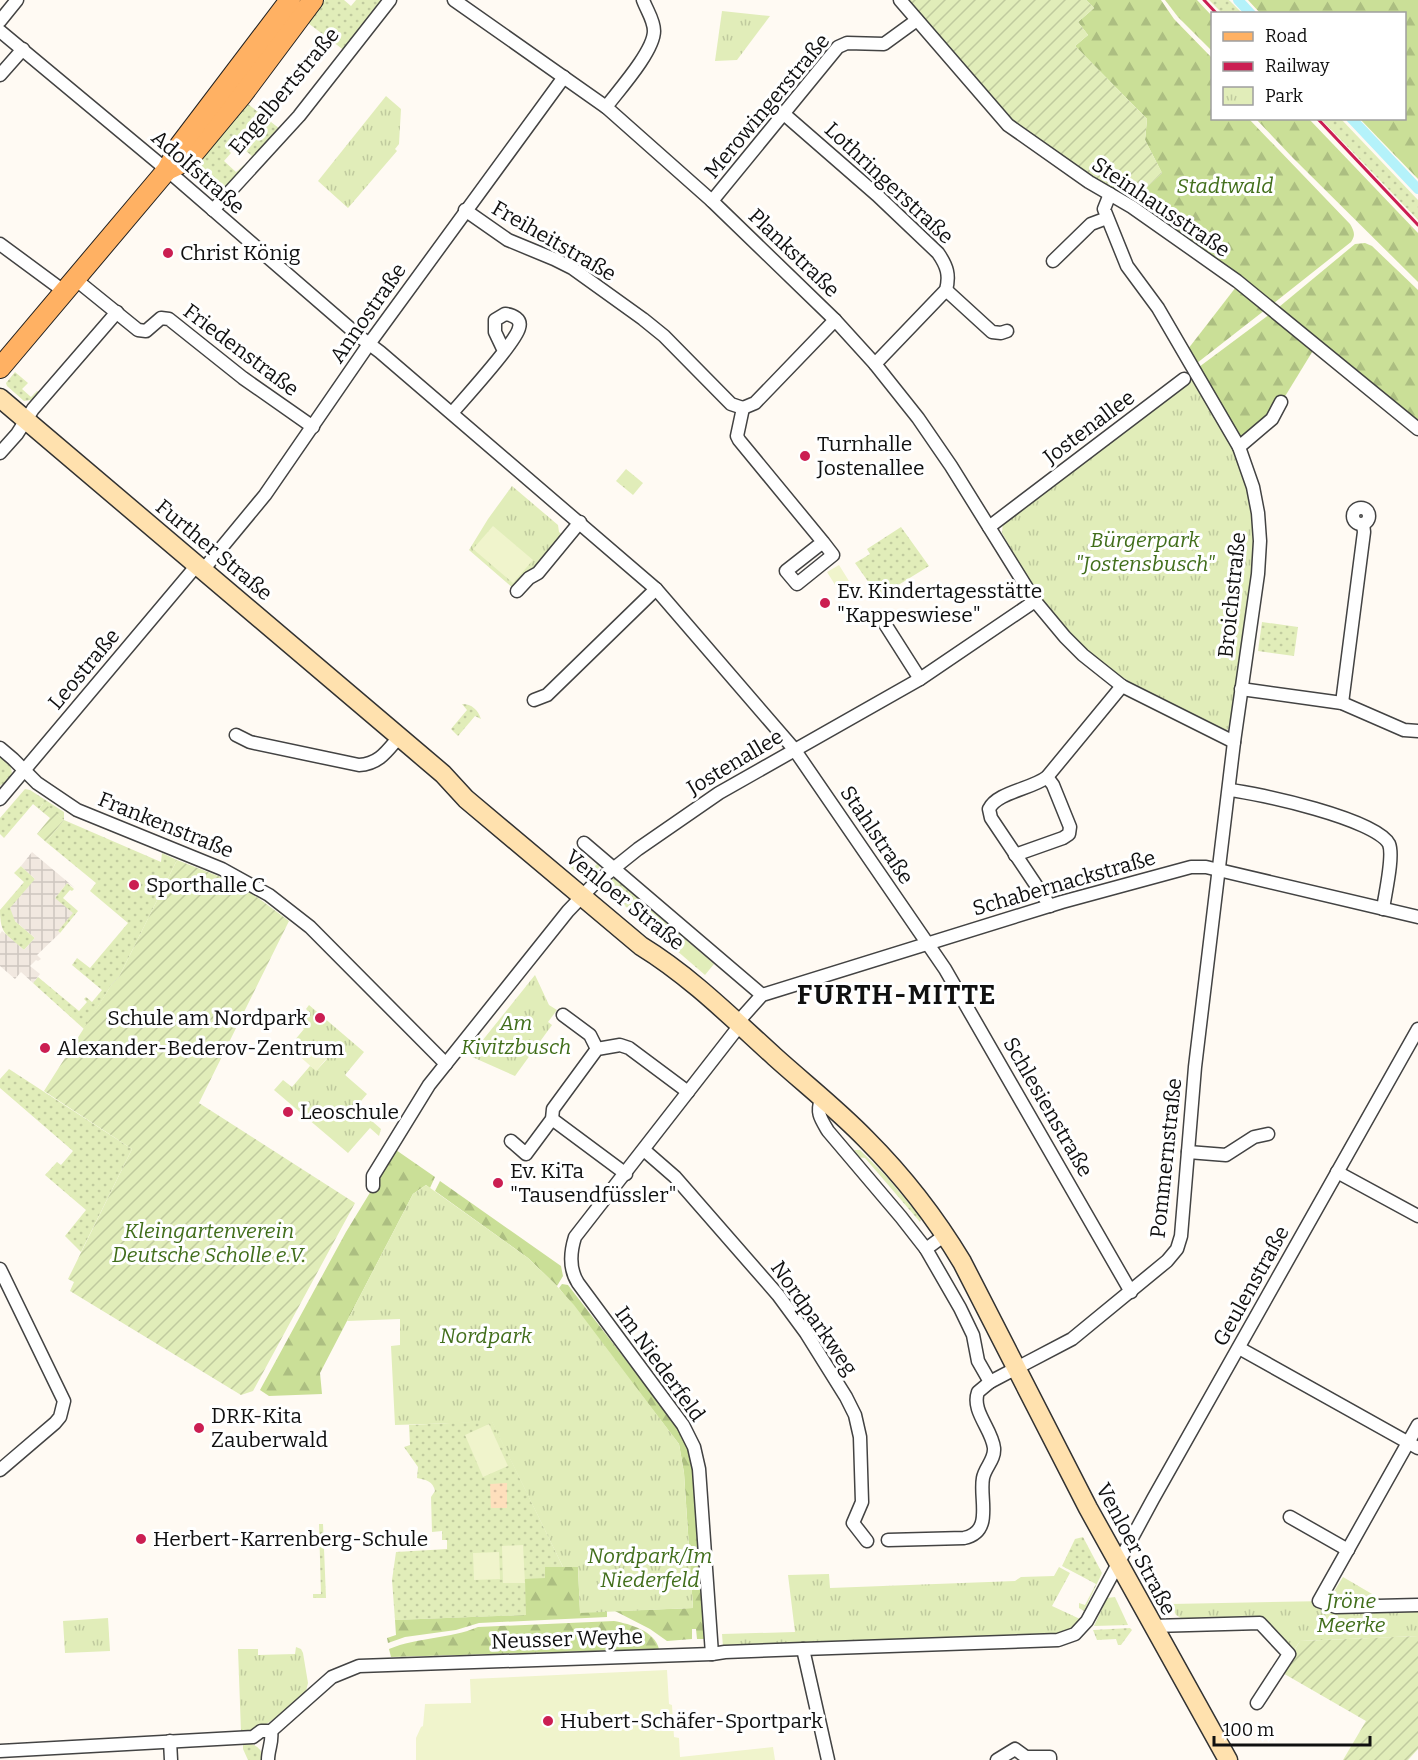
<svg xmlns="http://www.w3.org/2000/svg" width="1418" height="1760" font-family="Bitter,serif">
	<style>
		.grass { fill: url(#grass-dots) }
		.forest { fill: url(#forest-firs) }
		.sand { fill: url(#sand-dots) }
		.park { fill: url(#park-tufts) }
		.garden { fill: url(#garden-furrows) }
		.pitch { fill: #f0f4cc }
		.plaza { fill: url(#plaza-grid) }
		.lines { fill: none; stroke-linecap: round; stroke-linejoin: round }
		.canal { stroke: #b4f2fa; stroke-width: 10 }
		.street-casing { stroke: #434343; stroke-width: 15 }
		.secondary-casing { stroke: #323232; stroke-width: 21 }
		.primary-casing { stroke: #212121; stroke-width: 22 }
		.street { stroke: #fff; stroke-width: 12 }
		.secondary { stroke: #ffe1ae; stroke-width: 18 }
		.primary { stroke: #ffb163; stroke-width: 20 }
		.rail { stroke: #cb1e52; stroke-width: 3 }
		.poi-dot { fill: #cb1e52; stroke: #fff; stroke-width: 2 }
		.labels { text-anchor: middle; stroke-width: 6; stroke-linejoin: round; paint-order: stroke }
		.street-label { font-size: 21px; fill: #101010; stroke: #fff }
		.park-label { font-size: 21px; font-style: italic; fill: #416e1b; stroke: #fff }
		.poi-label { font-size: 21px; fill: #101010; stroke: #fff; text-anchor: start }
		.district-label { font-size: 27px; font-weight: bold; letter-spacing: 1.5px; fill: #101010; stroke: #fff }
	</style>
	<defs>
		<pattern id="grass-dots" width="8" height="8" patternUnits="userSpaceOnUse" patternTransform="scale(1.5)"><rect width="8" height="8" fill="#e1edb9"/><path d="M2 2h.1M6 6h.1" fill="none" stroke="#c0ca9e" stroke-width="1.8" stroke-linecap="round"/></pattern>
		<pattern id="forest-firs" width="22" height="20" patternUnits="userSpaceOnUse" patternTransform="scale(1.5)"><rect width="22" height="20" fill="#cadf97"/><path d="M5 1l3.5 6h-7zM16 11l3.5 6h-7z" fill="#acbe81"/></pattern>
		<pattern id="sand-dots" width="8" height="8" patternUnits="userSpaceOnUse" patternTransform="scale(1.5)"><rect width="8" height="8" fill="#fedfbc"/><path d="M2 2h.1M6 6h.1" fill="none" stroke="#d9bea1" stroke-width="1.8" stroke-linecap="round"/></pattern>
		<pattern id="park-tufts" width="24" height="20" patternUnits="userSpaceOnUse" patternTransform="scale(1.5)"><rect width="24" height="20" fill="#e1edb9"/><path d="M3 7l-1-3M5 7V3M7 7l1-3M15 17l-1-3M17 17v-4M19 17l1-3" fill="none" stroke="#c0ca9e"/></pattern>
		<pattern id="garden-furrows" width="10" height="10" patternUnits="userSpaceOnUse" patternTransform="scale(1.5)"><rect width="10" height="10" fill="#e1edb9"/><path d="M-1 1l2-2M0 10L10 0M9 11l2-2" fill="none" stroke="#c0ca9e"/></pattern>
		<pattern id="plaza-grid" width="8" height="8" patternUnits="userSpaceOnUse" patternTransform="scale(1.5)"><rect width="8" height="8" fill="#f1e8e0"/><path d="M0 4h8M4 0v8" fill="none" stroke="#cec6bf"/></pattern>
	</defs>
	<rect width="100%" height="100%" fill="#fffaf3"/>
	<!-- grass -->
	<g class="grass">
		<polygon points="325,0 344,0 351,6 356,0 384,0 345,51 308,23"/>
		<polygon points="1209,0 1229,0 1242,13 1222,13"/>
		<path d="M248,104l32,25 -29,32 -2,-2 3,-3 -6,-5 -3,3 -10,-7 -4,4 2,2 -7,8 12,11 8,-7 3,2 -27,30c-12,-10 -27,-18 -21,-35z"/>
		<polygon points="1321,119 1341,119 1418,200 1418,220"/>
		<polygon points="15,372 28,383 22,389 31,397 37,391 39,392 31,400 24,401 7,386 6,383"/>
		<polygon points="901,527 929,566 879,597 855,563 870,554 867,549"/>
		<polygon points="1262,622 1298,627 1294,656 1258,651"/>
		<path d="M462,704c10,0 16,6 19,15l-6,-3 -17,20 -7,-7 16,-19z"/>
		<polygon points="0,755 10,764 12,773 7,781 0,786"/>
		<polygon points="25,789 30,790 64,812 64,820 161,862 162,853 177,860 119,977 112,984 84,1029 33,983 38,977 79,1011 87,1002 84,999 86,997 92,1002 102,990 72,965 77,958 90,968 128,923 90,891 96,883 46,842 64,820 43,804 39,809 33,804 4,838 0,834 0,818"/>
		<polygon points="578,853 594,867 600,861 602,863 597,870 587,877 576,872 567,865"/>
		<path d="M21,866l14,13 -20,42 20,17 -11,12c-17,-15 -24,-15 -24,-40l24,-28 -10,-9z"/>
		<polygon points="611,875 617,876 637,892 625,906 616,895 601,892 598,889 599,885"/>
		<polygon points="67,883 74,889 72,891 70,890 63,898 78,911 60,933 58,931 55,898"/>
		<polygon points="9,1069 132,1149 81,1252 65,1236 86,1210 45,1175 57,1162 61,1165 73,1151 0,1088 0,1079"/>
		<polygon points="855,1150 860,1150 887,1177 921,1218 920,1222 865,1158 856,1157 852,1152"/>
		<path d="M492,1421l71,146h-18v11l-19,37 -131,5 -3,-40 4,-28 51,-3v-9h-5v-9l-10,1 -1,-35 4,-6c-2,-10 -9,-11 -18,-13l1,-11 -14,-20 6,-2 -1,-20z"/>
		<polygon points="319,1524 323,1524 326,1598 313,1598 313,1594 321,1594"/>
		<polygon points="1083,1537 1102,1573 1084,1611 1079,1608 1079,1603 1085,1605 1096,1584 1062,1566 1075,1539"/>
		<polygon points="1130,1628 1132,1630 1121,1645 1118,1645 1116,1639 1097,1640 1093,1630"/>
		<path d="M243,1743c11,-1 20,6 21,17h-16l-5,-11z"/>
	</g>
	<!-- forest -->
	<g class="forest">
		<path d="M1086,0h75l13,19 38,39v60l37,1 101,105c4,7 6,11 1,18l-77,61 -31,-26 -111,-76 30,-28 -17,-33 2,-21 -72,-73 13,-11 -10,-13 16,-14z"/>
		<polygon points="1165,0 1197,0 1212,16 1212,51 1178,17"/>
		<polygon points="1248,0 1418,0 1418,179 1360,119 1404,118 1404,14 1260,13"/>
		<polygon points="1256,119 1309,119 1418,233 1418,282 1293,158"/>
		<polygon points="1365,243 1372,246 1418,290 1418,422 1279,307 1355,244"/>
		<polygon points="1236,287 1265,310 1197,363 1188,349"/>
		<polygon points="1270,314 1314,349 1284,398 1270,415 1241,438 1199,367"/>
		<polygon points="396,1150 435,1177 430,1188 426,1185 413,1194 320,1373 322,1394 269,1396 260,1390 346,1232"/>
		<polygon points="440,1181 561,1266 563,1276 557,1286 528,1258 435,1191"/>
		<polygon points="562,1284 568,1285 679,1429 689,1448 695,1472 707,1639 697,1639 696,1629 692,1629 692,1639 667,1641 650,1629 615,1611 693,1608 684,1473 679,1444 559,1288"/>
		<polygon points="545,1567 578,1567 580,1612 607,1611 607,1617 479,1623 456,1630 405,1637 388,1643 387,1638 396,1635 395,1620 526,1615 525,1579 545,1578"/>
		<path d="M614,1621c16,3 41,10 45,28l-268,8 -2,-8c29,-12 61,-10 89,-22z"/>
	</g>
	<!-- sand -->
	<polygon class="sand" points="507,1483 507,1508 491,1508 490,1484"/>
	<!-- park -->
	<g class="park">
		<polygon points="722,11 770,16 737,60 715,61"/>
		<polygon points="386,96 401,109 399,144 395,149 397,151 348,208 318,181"/>
		<path d="M1193,375l44,77 12,35 7,55 -2,30 -23,154 -4,4h-6c-64,-31 -122,-58 -168,-115 -20,-25 -35,-54 -51,-82l1,-11z"/>
		<polygon points="626,469 643,483 633,495 616,481"/>
		<polygon points="512,486 558,525 559,532 564,536 534,572 514,589 469,550 488,519"/>
		<polygon points="634,895 714,964 705,975 625,906"/>
		<polygon points="535,975 549,1005 557,1010 548,1022 552,1025 515,1076 470,1056"/>
		<polygon points="309,1005 364,1052 345,1075 367,1094 356,1107 381,1129 379,1136 370,1128 348,1153 274,1090 283,1080 292,1087 310,1066 317,1070 327,1059 307,1042 296,1053 289,1047 304,1029 295,1021 303,1012 306,1015 309,1012 306,1009"/>
		<polygon points="426,1185 528,1258 554,1283 574,1305 679,1444 684,1473 693,1608 580,1613 578,1567 563,1567 492,1422 395,1425 391,1346 400,1345 400,1319 347,1321 413,1194"/>
		<polygon points="1059,1567 1070,1573 1052,1606 1080,1619 1071,1630 1057,1635 723,1647 722,1634 795,1632 788,1575 829,1574 830,1588 1015,1581 1021,1577 1054,1576"/>
		<polygon points="1343,1577 1396,1608 1418,1607 1418,1636 1300,1641 1291,1655 1263,1619 1184,1620 1176,1615 1171,1604 1328,1601"/>
		<polygon points="1115,1597 1128,1625 1094,1626 1107,1598"/>
		<polygon points="108,1618 110,1651 65,1653 63,1621"/>
		<path d="M296,1647l5,2 2,4 5,30 -2,8c-20,18 -38,39 -65,41l-3,-83h20v6l37,-1z"/>
	</g>
	<!-- garden -->
	<g class="garden">
		<polygon points="908,0 1086,0 1094,8 1078,22 1088,35 1075,46 1147,119 1145,140 1162,173 1132,201 1086,173 1006,116"/>
		<polygon points="44,803 64,820 46,842 37,834 50,818 39,809"/>
		<polygon points="177,860 226,879 249,891 289,921 199,1103 355,1203 253,1391 241,1395 70,1291 74,1282 68,1279 132,1149 44,1091 112,984 119,977"/>
		<polygon points="1418,1636 1418,1749 1408,1760 1343,1760 1366,1721 1281,1672 1300,1641"/>
	</g>
	<!-- pitch -->
	<g class="pitch">
		<polygon points="493,526 533,560 513,583 473,549"/>
		<polygon points="839,565 849,581 837,588 827,572"/>
		<polygon points="307,1041 327,1058 316,1071 296,1053"/>
		<polygon points="489,1424 508,1466 483,1477 465,1435"/>
		<polygon points="523,1545 525,1583 503,1583 502,1546"/>
		<polygon points="499,1552 500,1579 474,1580 473,1553"/>
		<polygon points="667,1670 669,1704 672,1705 674,1737 679,1738 680,1757 773,1747 775,1760 416,1760 416,1738 421,1727 423,1726 425,1704 471,1703 470,1679"/>
	</g>
	<!-- plaza -->
	<polygon class="plaza" points="32,852 75,888 67,883 55,898 73,913 58,931 60,933 37,955 41,959 38,961 36,960 30,966 40,974 33,983 21,972 15,979 0,966 0,934 2,931 24,950 35,938 15,921 10,908 35,879 21,866"/>
	<g class="lines">
		<!-- canal -->
		<g class="canal">
			<polyline points="1238,0 1251,14"/>
			<polyline points="1351,118 1418,189"/>
		</g>
		<defs>
			<g id="street">
				<polyline points="454,0 606,107 712,201 835,320 875,364 918,418 951,466 1035,601 1065,637 1083,655 1122,686 1234,742"/>
				<polyline points="900,0 1008,125 1089,182 1132,207 1237,281 1418,429"/>
				<polyline points="0,21 17,0"/>
				<polyline points="0,31 167,170 360,337 380,352 656,589 794,749 945,969 1131,1292"/>
				<polyline points="0,75 23,49"/>
				<path d="M606,107c13,-17 48,-56 48,-76 0,-11 -7,-20 -11,-31"/>
				<path d="M784,114l93,81 61,58c9,13 12,22 8,37l-71,74"/>
				<polyline points="712,201 838,47 847,43 884,44 917,20"/>
				<polyline points="213,210 299,116 390,0"/>
				<polyline points="465,210 508,240 554,259 572,268 643,319 664,336 731,404 743,408"/>
				<polyline points="0,244 65,292"/>
				<polyline points="1053,261 1091,224 1107,218"/>
				<polyline points="75,279 138,330 146,331 161,318 169,319 243,378 313,427"/>
				<polyline points="946,290 992,332 1001,333 1007,331"/>
				<polyline points="743,408 737,436 739,440 823,542 833,555 797,584 786,571 823,542"/>
				<polyline points="743,408 755,403 835,320"/>
				<path d="M452,413c12,-14 64,-71 67,-85 3,-9 -6,-13 -14,-14l-10,6v12l9,19"/>
				<polyline points="1239,447 1272,419 1281,402"/>
				<polyline points="0,453 17,434 33,409 117,312"/>
				<circle cx="1361" cy="516" r="8"/>
				<polyline points="989,527 1184,379"/>
				<polyline points="203,570 265,495 369,344 564,77"/>
				<polyline points="517,591 529,578 538,573 580,522"/>
				<polyline points="885,624 920,679"/>
				<polyline points="1241,689 1342,703 1404,730 1418,731"/>
				<polyline points="534,700 547,695 656,589"/>
				<polyline points="1342,703 1364,532 1363,524"/>
				<path d="M236,735l14,7 109,23c20,-1 28,-14 40,-28"/>
				<polyline points="0,748 13,759 37,783 77,810 222,869 269,895 310,927 446,1064"/>
				<path d="M1229,790c29,3 147,29 160,54 5,12 -4,50 -6,65"/>
				<polyline points="0,799 197,565"/>
				<polyline points="584,843 762,995"/>
				<polyline points="1015,855 1063,838 1069,834 1070,827 1053,785 1047,777"/>
				<path d="M1050,906l-59,-88 -2,-9c8,-17 43,-20 58,-32l75,-91"/>
				<polyline points="563,1015 590,1035 597,1049"/>
				<polyline points="737,1023 762,995 1062,902 1191,867 1206,867 1418,917"/>
				<path d="M821,1100c-5,13 0,19 7,31l73,86 25,32"/>
				<polyline points="552,1119 626,1174"/>
				<polyline points="511,1141 526,1154 552,1119 553,1109 597,1049 620,1045 629,1048 688,1092"/>
				<polyline points="644,1150 675,1177 778,1295 806,1333 846,1397 855,1415 860,1437 862,1502 853,1523 867,1541"/>
				<polyline points="1188,1152 1226,1155 1254,1137 1268,1134"/>
				<polyline points="1337,1172 1418,1216"/>
				<polyline points="373,1186 373,1176 429,1085 568,911 593,885 638,849 719,793 920,679 1035,601"/>
				<polyline points="945,1235 926,1249 960,1308 973,1335 978,1361 990,1382"/>
				<polyline points="0,1269 64,1401 60,1417 55,1423 0,1470"/>
				<polyline points="1239,1348 1418,1448"/>
				<polyline points="1418,1425 1319,1601 1336,1607 1418,1605"/>
				<polyline points="1290,1517 1348,1550"/>
				<path d="M888,1540l76,-2c30,-6 15,-39 19,-60 2,-11 12,-18 11,-30 -2,-19 -23,-37 -16,-56l12,-10 82,-43 95,-78 10,-12 4,-13 14,-169 39,-325 24,-168 2,-33 -2,-28 -5,-26 -14,-40 -81,-139 -31,-42 -23,-57 6,-15"/>
				<polyline points="1153,1626 1260,1623 1289,1654 1257,1703"/>
				<polyline points="803,1649 828,1760"/>
				<path d="M712,1654l-13,-185 -5,-22 -11,-22 -105,-142c-9,-14 -8,-30 -3,-46l165,-212"/>
				<polyline points="170,1741 171,1760"/>
				<polyline points="0,1751 253,1737 261,1731 271,1731 332,1677 359,1666 712,1654 725,1652 803,1649 1058,1640 1075,1634 1087,1621 1153,1499 1418,1029"/>
				<path d="M268,1760c0,-11 5,-18 3,-29"/>
				<polyline points="997,1760 1015,1749 1026,1757 1050,1757 1050,1760"/>
			</g>
			<path id="secondary" d="M0,398l416,353 27,23 23,25 175,147c49,30 91,72 134,111 30,27 63,53 91,82 37,37 69,78 96,123l126,246 140,252"/>
			<g id="primary">
				<polyline points="167,170 188,160 242,95 313,0"/>
				<polyline points="0,368 167,170 180,145 290,0"/>
			</g>
		</defs>
		<!-- street casing -->
		<use href="#street" class="street-casing"/>
		<!-- secondary casing -->
		<use href="#secondary" class="secondary-casing"/>
		<!-- primary casing -->
		<use href="#primary" class="primary-casing"/>
		<!-- street -->
		<use href="#street" class="street"/>
		<!-- secondary -->
		<use href="#secondary" class="secondary"/>
		<!-- primary -->
		<use href="#primary" class="primary"/>
		<!-- rail -->
		<g class="rail">
			<polyline points="1204,0 1217,14"/>
			<polyline points="1317,118 1418,225"/>
		</g>
	</g>
	<!-- markers -->
	<g class="poi-dot">
		<circle cx="168" cy="253" r="6"/>
		<circle cx="805" cy="456" r="6"/>
		<circle cx="825" cy="603" r="6"/>
		<circle cx="134" cy="885" r="6"/>
		<circle cx="320" cy="1018" r="6"/>
		<circle cx="45" cy="1048" r="6"/>
		<circle cx="288" cy="1112" r="6"/>
		<circle cx="498" cy="1183" r="6"/>
		<circle cx="199" cy="1428" r="6"/>
		<circle cx="141" cy="1539" r="6"/>
		<circle cx="548" cy="1721" r="6"/>
	</g>
	<g class="labels">
		<!-- street labels -->
		<g class="street-label">
			<text transform="translate(284 91) rotate(-50)" y="7">Engelbertstraße</text>
			<text transform="translate(767 106) rotate(-50)" y="7">Merowingerstraße</text>
			<text transform="translate(198 172) rotate(41)" y="7">Adolfstraße</text>
			<text transform="translate(889 183) rotate(43)" y="7">Lothringerstraße</text>
			<text transform="translate(1161 207) rotate(34)" y="7">Steinhausstraße</text>
			<text transform="translate(554 241) rotate(30)" y="7">Freiheitstraße</text>
			<text transform="translate(794 253) rotate(44)" y="7">Plankstraße</text>
			<text transform="translate(368 313) rotate(-55)" y="7">Annostraße</text>
			<text transform="translate(241 350) rotate(37)" y="7">Friedenstraße</text>
			<text transform="translate(1089 427) rotate(-37)" y="7">Jostenallee</text>
			<text transform="translate(214 550) rotate(40)" y="7">Further Straße</text>
			<text transform="translate(1232 595) rotate(-84)" y="7">Broichstraße</text>
			<text transform="translate(84 669) rotate(-50)" y="7">Leostraße</text>
			<text transform="translate(735 762) rotate(-31)" y="7">Jostenallee</text>
			<text transform="translate(166 825) rotate(22)" y="7">Frankenstraße</text>
			<text transform="translate(877 835) rotate(56)" y="7">Stahlstraße</text>
			<text transform="translate(1064 883) rotate(-16)" y="7">Schabernackstraße</text>
			<text transform="translate(625 900) rotate(39)" y="7">Venloer Straße</text>
			<text transform="translate(1048 1107) rotate(60)" y="7">Schlesienstraße</text>
			<text transform="translate(1166 1158) rotate(-84)" y="7">Pommernstraße</text>
			<text transform="translate(1251 1286) rotate(-61)" y="7">Geulenstraße</text>
			<text transform="translate(814 1318) rotate(55)" y="7">Nordparkweg</text>
			<text transform="translate(660 1364) rotate(54)" y="7">Im Niederfeld</text>
			<text transform="translate(1136 1549) rotate(62)" y="7">Venloer Straße</text>
			<text transform="translate(567 1639) rotate(-2)" y="7">Neusser Weyhe</text>
		</g>
		<!-- park labels -->
		<g class="park-label">
			<text x="1225" y="193">Stadtwald</text>
			<text x="1145" y="547">Bürgerpark<tspan x="1145" dy="24">"Jostensbusch"</tspan></text>
			<text x="516" y="1030">Am<tspan x="516" dy="24">Kivitzbusch</tspan></text>
			<text x="209" y="1238">Kleingartenverein<tspan x="209" dy="24">Deutsche Scholle e.V.</tspan></text>
			<text x="486" y="1343">Nordpark</text>
			<text x="650" y="1563">Nordpark/Im<tspan x="650" dy="24">Niederfeld</tspan></text>
			<text x="1351" y="1608">Jröne<tspan x="1351" dy="24">Meerke</tspan></text>
		</g>
		<!-- poi labels -->
		<g class="poi-label">
			<text x="180" y="260">Christ König</text>
			<text x="817" y="451">Turnhalle<tspan x="817" dy="24">Jostenallee</tspan></text>
			<text x="837" y="598">Ev. Kindertagesstätte<tspan x="837" dy="24">"Kappeswiese"</tspan></text>
			<text x="146" y="892">Sporthalle C</text>
			<text x="308" y="1025" text-anchor="end">Schule am Nordpark</text>
			<text x="57" y="1055">Alexander-Bederov-Zentrum</text>
			<text x="300" y="1119">Leoschule</text>
			<text x="510" y="1178">Ev. KiTa<tspan x="510" dy="24">"Tausendfüssler"</tspan></text>
			<text x="211" y="1423">DRK-Kita<tspan x="211" dy="24">Zauberwald</tspan></text>
			<text x="153" y="1546">Herbert-Karrenberg-Schule</text>
			<text x="560" y="1728">Hubert-Schäfer-Sportpark</text>
		</g>
		<!-- district labels -->
		<g class="district-label">
			<text x="897" y="1004">FURTH-MITTE</text>
		</g>
	</g>
	<!-- legend -->
	<rect x="1211" y="12" width="195" height="108" fill="#ffffff" stroke="#9f9f9f" stroke-width="1.5"/>
	<rect x="1223" y="32" width="30" height="9" fill="#ffb163" stroke="#9f9f9f" stroke-width="1.5"/>
	<text x="1265" y="42" font-size="18" fill="#101010">Road</text>
	<rect x="1223" y="62" width="30" height="9" fill="#cb1e52" stroke="#9f9f9f" stroke-width="1.5"/>
	<text x="1265" y="72" font-size="18" fill="#101010">Railway</text>
	<rect x="1223" y="87" width="30" height="18" fill="url(#park-tufts)" stroke="#9f9f9f" stroke-width="1.5"/>
	<text x="1265" y="102" font-size="18" fill="#101010">Park</text>
	<!-- scale -->
	<path d="M1214 1736v9h156v-9" fill="none" stroke="#101010" stroke-width="3"/>
	<text x="1223" y="1736" font-size="18" fill="#101010" stroke="#ffffff" stroke-width="4.5" paint-order="stroke">100 m</text>
</svg>
